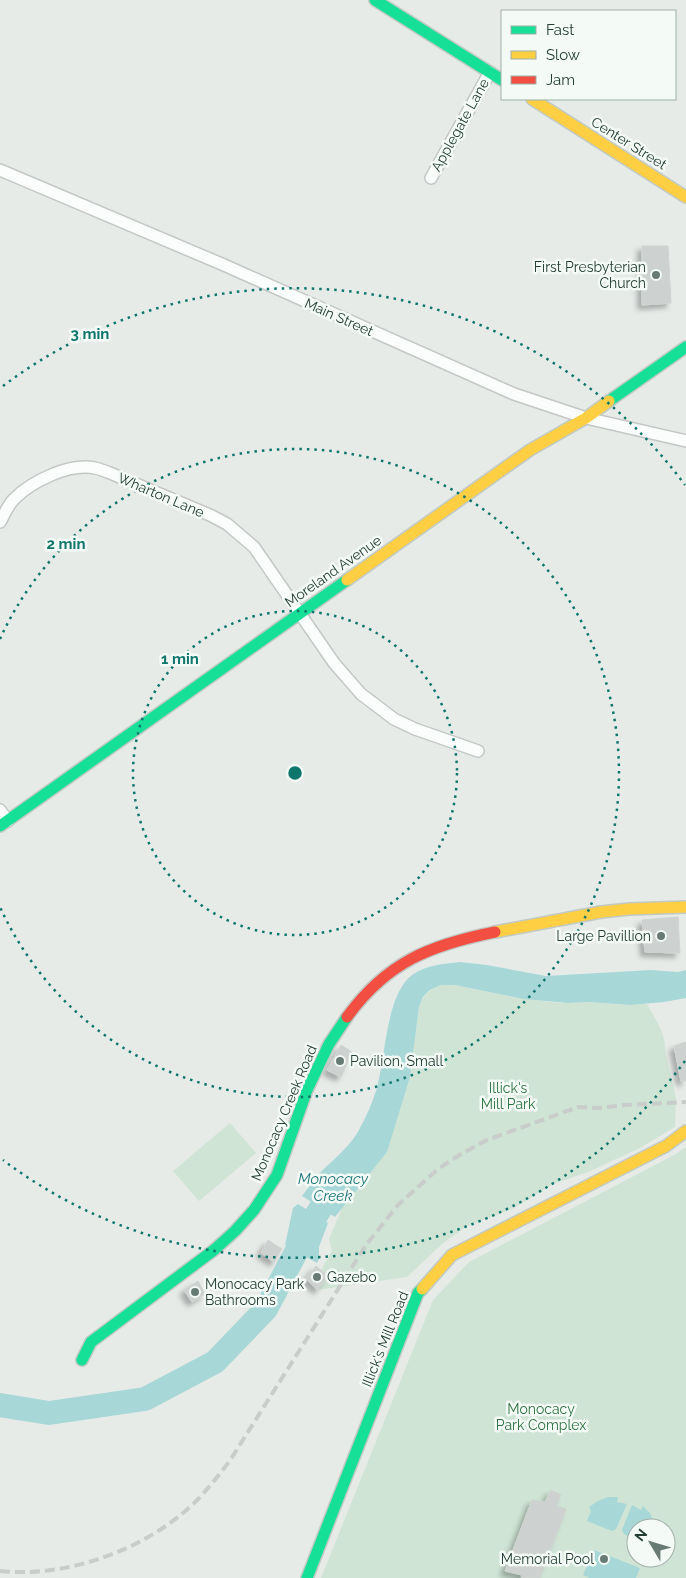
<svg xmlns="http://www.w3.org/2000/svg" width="686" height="1578" font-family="Raleway,sans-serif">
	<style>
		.green { fill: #cfe4d4; fill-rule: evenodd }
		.water { fill: #a8d7d8 }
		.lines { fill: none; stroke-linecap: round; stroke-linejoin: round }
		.river { stroke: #a8d7d8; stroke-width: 24 }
		.building { fill: #cdd2d0; stroke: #cfd4d1; filter: url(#shadow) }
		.street-casing { stroke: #c3c8c5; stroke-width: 14 }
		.fast-casing { stroke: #c1c9c5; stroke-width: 14 }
		.slow-casing { stroke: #c1c9c5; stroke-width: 14 }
		.jam-casing { stroke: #c1c9c5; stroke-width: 14 }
		.street { stroke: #fbfcfc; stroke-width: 11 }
		.fast { stroke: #16e098; stroke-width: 11 }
		.slow { stroke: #ffcf43; stroke-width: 11 }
		.jam { stroke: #f24e42; stroke-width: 11 }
		.rail { stroke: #c8ccca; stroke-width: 4; stroke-dasharray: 10 5; stroke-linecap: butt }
		.ring { fill: none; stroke: #0f766e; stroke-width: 2.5; stroke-dasharray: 2.5 5 }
		.poi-dot { fill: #677b74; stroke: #f4faf6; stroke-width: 2 }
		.labels { text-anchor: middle; stroke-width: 5; stroke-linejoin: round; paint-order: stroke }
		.street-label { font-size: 14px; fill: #233f35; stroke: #f4faf6 }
		.poi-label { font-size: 14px; fill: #233f35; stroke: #f4faf6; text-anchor: end }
		.park-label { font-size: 14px; fill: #2e7542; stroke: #f4faf6 }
		.water-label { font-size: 15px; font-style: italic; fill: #1e757a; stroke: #f4faf6 }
		.centre { fill: #0f766e; stroke: #f4faf6; stroke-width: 2.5 }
		.ring-label { font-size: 15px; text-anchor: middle; font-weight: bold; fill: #0f766e; stroke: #f4faf6; stroke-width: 5; stroke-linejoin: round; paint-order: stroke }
	</style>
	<defs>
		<filter id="shadow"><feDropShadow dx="-4.5" dy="4.5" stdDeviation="2.5" flood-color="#0004"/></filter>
	</defs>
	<rect width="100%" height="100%" fill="#e6ebe8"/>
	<!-- green -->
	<g class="green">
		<path d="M441,985h14l58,12 46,6 29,-1 37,3 22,-1c8,15 19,29 18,47l11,47 -1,29 -35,21 -52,24 -35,12 -41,25 -45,17 -26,19 -34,32 -89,13 10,-14 -7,-6 11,-19 -3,-12 14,-33 43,-53 24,-76 9,-70c5,-12 10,-17 22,-22z"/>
		<polygon points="230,1123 256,1153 199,1201 173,1171"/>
		<path d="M686,1147v431h-365l112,-278 36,-38 207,-108zM636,1528h30v30h-30z"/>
	</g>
	<!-- water -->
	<g class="water">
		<path d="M460,962l27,3 59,11 105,-6 27,2 8,-2v28l-22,4 -34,3 -42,-3 -20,1 -44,-4 -69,-14h-14l-11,5 -7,7 -4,10 -9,70 -23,75 -52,65 -33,-21c5,-7 11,-14 16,-21 15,-16 34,-29 43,-49 6,-11 11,-23 15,-35 10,-32 9,-95 36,-116 14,-10 31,-11 48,-13z"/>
		<polygon points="298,1204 328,1223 319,1247 319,1259 317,1263 285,1245 293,1208"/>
		<polygon points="608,1497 618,1497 617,1502 627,1504 616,1529 612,1531 587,1521 591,1511 589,1507 598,1501"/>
		<polygon points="632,1505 641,1510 643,1506 650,1513 656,1528 636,1528 636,1539 624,1534 622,1530"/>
		<polygon points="594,1550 640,1568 636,1578 590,1578 583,1575"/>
	</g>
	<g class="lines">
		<!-- river -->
		<polyline class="river" points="0,1405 49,1413 145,1399 215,1362 266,1309 312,1222 337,1182"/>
	</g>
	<!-- building -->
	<g class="building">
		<polygon points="642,246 668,246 671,303 642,305"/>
		<polygon points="678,917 680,953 645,952 642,920"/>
		<polygon points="686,1042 686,1081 681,1081 674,1046"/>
		<polygon points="341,1045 352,1052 341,1077 327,1070"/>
		<polygon points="268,1240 282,1249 274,1262 261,1253"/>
		<polygon points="316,1266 328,1276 318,1290 306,1279"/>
		<polygon points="198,1281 205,1294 192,1302 184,1290"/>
		<polygon points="551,1490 561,1495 557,1506 566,1509 540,1578 521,1578 522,1575 505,1571 532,1500 545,1502"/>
	</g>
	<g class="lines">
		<defs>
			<g id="street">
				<polyline points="0,170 224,265 514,394 586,418 686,441"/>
				<polyline points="431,178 490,72"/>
				<path d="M0,522c4,-7 8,-17 14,-23 18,-18 55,-36 81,-31 5,1 10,3 15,5l102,43 15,8 27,23 80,116 27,31 33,25 21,10 63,22"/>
				<polyline points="0,810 8,821"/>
			</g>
			<g id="fast">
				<polyline points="375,0 502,80"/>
				<polyline points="609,401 686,347"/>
				<polyline points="0,826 347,580"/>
				<polyline points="82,1360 91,1342 214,1250 235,1231 254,1210 277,1175 307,1090 329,1044 347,1017"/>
				<polyline points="307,1578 418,1293 422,1289"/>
			</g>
			<g id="slow">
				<polyline points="532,99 686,197"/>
				<polyline points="347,580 530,450 586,418 609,401"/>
				<polyline points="495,932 601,912 629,909 686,907"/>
				<polyline points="422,1289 452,1255 666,1146 686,1131"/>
			</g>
			<path id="jam" d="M347,1017c40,-55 83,-72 148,-85"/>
		</defs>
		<!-- street casing -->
		<use href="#street" class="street-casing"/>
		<!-- fast casing -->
		<use href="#fast" class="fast-casing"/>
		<!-- slow casing -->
		<use href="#slow" class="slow-casing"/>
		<!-- jam casing -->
		<use href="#jam" class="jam-casing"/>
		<!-- street -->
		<use href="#street" class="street"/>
		<!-- fast -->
		<use href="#fast" class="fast"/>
		<!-- slow -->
		<use href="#slow" class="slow"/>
		<!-- jam -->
		<use href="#jam" class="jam"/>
		<!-- rail -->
		<path class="rail" d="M0,1571c67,7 144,-21 192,-66 14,-13 25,-28 37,-43l137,-217 32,-40 40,-36 23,-15 26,-14 91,-33 21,1 26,-3 61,-3"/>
	</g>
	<!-- distance rings -->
	<g class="ring">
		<circle cx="295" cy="773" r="162"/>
		<path d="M0 639A324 324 0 1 1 0 907"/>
		<path d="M685 1061A485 485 0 0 1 3 1160M3 386A485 485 0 0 1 685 485"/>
	</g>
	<!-- markers -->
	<g class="poi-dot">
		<circle cx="656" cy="275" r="5"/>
		<circle cx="661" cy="936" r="5"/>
		<circle cx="340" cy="1061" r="5"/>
		<circle cx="317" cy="1277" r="5"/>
		<circle cx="195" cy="1292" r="5"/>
		<circle cx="604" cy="1559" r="5"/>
	</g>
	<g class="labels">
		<!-- street labels -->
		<g class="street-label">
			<text transform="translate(460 125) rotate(-61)" y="5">Applegate Lane</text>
			<text transform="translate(629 143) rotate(32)" y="5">Center Street</text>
			<text transform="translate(339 317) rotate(24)" y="5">Main Street</text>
			<text transform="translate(161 495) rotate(23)" y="5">Wharton Lane</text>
			<text transform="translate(333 571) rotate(-35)" y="5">Moreland Avenue</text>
			<text transform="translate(284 1113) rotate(-67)" y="5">Monocacy Creek Road</text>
			<text transform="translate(385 1339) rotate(-68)" y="5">Illick's Mill Road</text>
		</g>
		<!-- poi labels -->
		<g class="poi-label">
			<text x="646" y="272">First Presbyterian<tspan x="646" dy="16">Church</tspan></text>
			<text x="651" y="941">Large Pavillion</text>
			<text x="350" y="1066" text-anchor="start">Pavilion, Small</text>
			<text x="327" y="1282" text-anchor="start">Gazebo</text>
			<text x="205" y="1289" text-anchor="start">Monocacy Park<tspan x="205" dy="16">Bathrooms</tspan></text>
			<text x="594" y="1564">Memorial Pool</text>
		</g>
		<!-- park labels -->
		<g class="park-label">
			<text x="508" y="1093">Illick's<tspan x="508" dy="16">Mill Park</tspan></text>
			<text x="541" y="1414">Monocacy<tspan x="541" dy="16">Park Complex</tspan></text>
		</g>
		<!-- water labels -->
		<g class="water-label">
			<text x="333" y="1184">Monocacy<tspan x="333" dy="17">Creek</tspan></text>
		</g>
	</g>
	<circle cx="295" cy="773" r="8" class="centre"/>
	<g class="ring-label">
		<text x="90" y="339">3 min</text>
		<text x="66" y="549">2 min</text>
		<text x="180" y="664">1 min</text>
	</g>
	<!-- legend -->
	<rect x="501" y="10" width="175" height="90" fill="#f4faf6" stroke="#a0afa9"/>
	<rect x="511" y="26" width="25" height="8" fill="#16e098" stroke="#a0afa9"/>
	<text x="546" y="35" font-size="15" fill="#233f35">Fast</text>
	<rect x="511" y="51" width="25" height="8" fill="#ffcf43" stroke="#a0afa9"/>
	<text x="546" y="60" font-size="15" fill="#233f35">Slow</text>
	<rect x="511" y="76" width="25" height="8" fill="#f24e42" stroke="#a0afa9"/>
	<text x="546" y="85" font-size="15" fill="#233f35">Jam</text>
	<!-- north arrow -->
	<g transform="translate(651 1543) rotate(308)"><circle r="24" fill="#f4faf6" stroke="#a0afa9"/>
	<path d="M0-4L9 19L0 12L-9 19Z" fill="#677b74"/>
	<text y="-8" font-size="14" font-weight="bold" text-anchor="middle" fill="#233f35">N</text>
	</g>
</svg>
